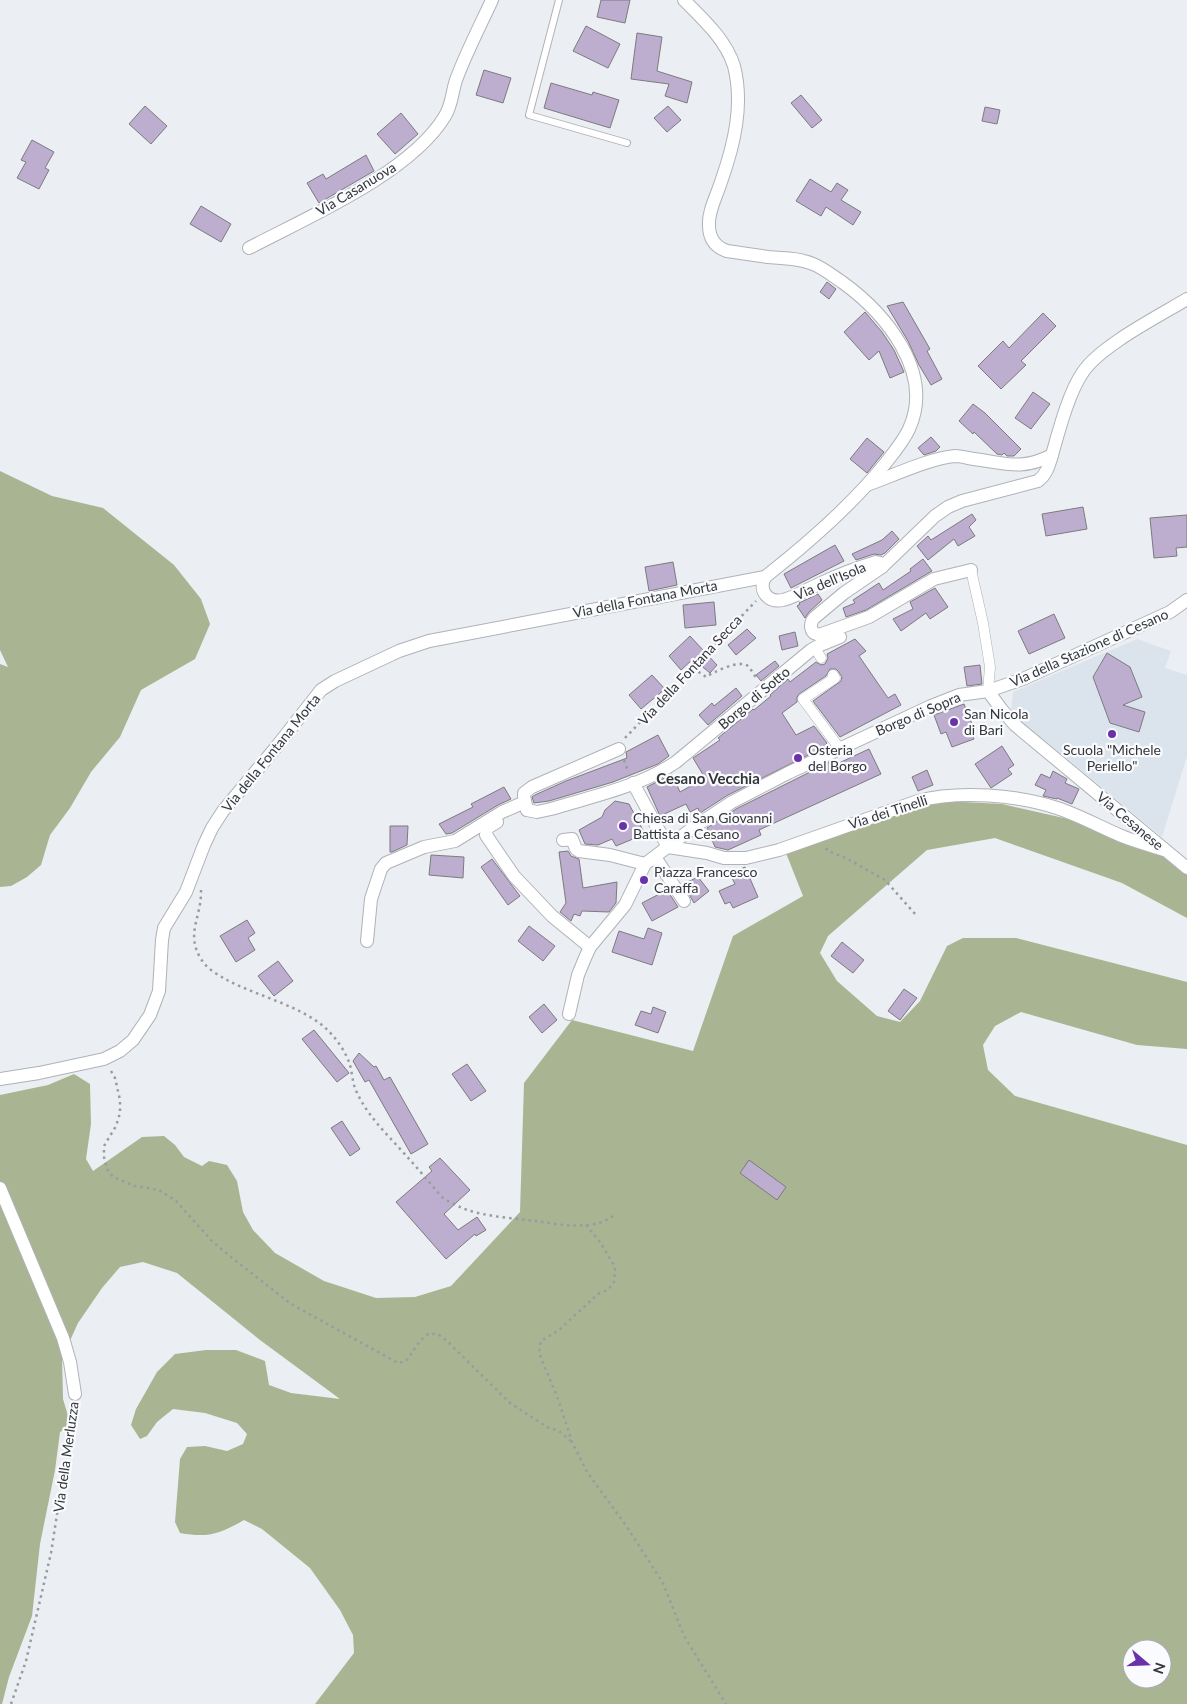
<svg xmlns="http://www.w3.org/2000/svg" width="1187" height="1704" font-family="Lato,sans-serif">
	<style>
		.built { fill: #dbe4ed }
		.forest { fill: #a9b492; fill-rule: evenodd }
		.building { fill: #bdaecf; stroke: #7c7b7e }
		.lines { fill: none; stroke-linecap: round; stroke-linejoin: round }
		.service-casing { stroke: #afb2b6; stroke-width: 8 }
		.pedestrian-casing { stroke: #afb2b6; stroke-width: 11 }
		.minor-casing { stroke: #afb2b6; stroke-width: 14 }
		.path { stroke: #999c9f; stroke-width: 2.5; stroke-dasharray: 2.5 4; stroke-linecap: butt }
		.service { stroke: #fff; stroke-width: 6 }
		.pedestrian { stroke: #fff; stroke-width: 10 }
		.minor { stroke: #fff; stroke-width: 12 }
		.poi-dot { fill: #6a32a9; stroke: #f9fbfe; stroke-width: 2 }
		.labels { text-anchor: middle; stroke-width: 4.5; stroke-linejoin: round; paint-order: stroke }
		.street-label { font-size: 14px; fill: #353638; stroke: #f9fbfe }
		.poi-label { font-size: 14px; fill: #353638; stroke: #f9fbfe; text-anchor: start }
		.neighbourhood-label { font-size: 15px; font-weight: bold; fill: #353638; stroke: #f9fbfe }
	</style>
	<rect width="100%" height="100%" fill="#ebeef2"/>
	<!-- built -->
	<polygon class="built" points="1137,639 1171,651 1165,668 1187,675 1187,756 1162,837 1011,712 1013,692"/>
	<!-- forest -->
	<g class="forest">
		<polygon points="0,471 52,496 103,508 174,565 201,599 210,624 195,659 141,690 120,737 91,772 70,808 50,835 41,865 27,877 11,886 0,887 0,664 8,667 0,650"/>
		<path d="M943,801l59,3 75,17 85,34 25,17v46l-65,-35 -127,-45 -68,12 -99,86 -8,17 17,28 40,35 23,6 20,-21 27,-55 16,-8h53l171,44v67l-50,-4 -116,-33 -26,14 -12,19 5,25 27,26 172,49v559h-872l39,-51 -1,-18 -13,-25 -30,-42 -48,-39 -18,-9c-24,14 -36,18 -64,13l-5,-11 5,-63 7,-12 18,-1 22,5 16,-7 4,-10 -10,-11 -32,-10 -32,-4 -16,13 -10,14 -7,3 -9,-14 5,-16 21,-37 18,-18 31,-4h30l29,11 4,24 22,8 49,6 -80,-59 -83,-67 -34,-11 -23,5 -18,21 -24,35 -16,35 1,41 8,27 -11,6 -5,38 -15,74 -8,72 -23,61 -7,27h-2v-609l48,-10 26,-11 16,10 1,40 -5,35 7,12 49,-34 22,-1 11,9 9,12 18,9 7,-5 18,4 10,16 6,31 10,18 22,23 49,28 52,17 39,-1 36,-11 69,-74 4,-129 48,-63 121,31 40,-115 70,-40 -17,-43 118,-42zM1132,1649h30v30h-30z"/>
	</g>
	<!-- building -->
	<g class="building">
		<polygon points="601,0 630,0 625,23 597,17"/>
		<polygon points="586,26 620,44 608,68 573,51"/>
		<polygon points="637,33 662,37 657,71 692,82 687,103 665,96 669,84 631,79"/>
		<polygon points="484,70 511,78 503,103 476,95"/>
		<polygon points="551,83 592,95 593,92 619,100 610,128 544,108"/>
		<polygon points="801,95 822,120 812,128 791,103"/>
		<polygon points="145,106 167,126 151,144 129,124"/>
		<polygon points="668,106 681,120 667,132 654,118"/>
		<polygon points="985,107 1000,110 997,124 982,121"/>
		<polygon points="401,113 418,134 395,154 377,134"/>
		<polygon points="32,140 54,152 45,168 49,170 39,189 17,178 26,162 21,160"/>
		<polygon points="366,155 374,171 319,203 307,183 323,174 326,179"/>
		<polygon points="810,179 831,192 837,183 848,190 841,200 861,212 853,225 826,207 821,216 796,201"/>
		<polygon points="201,206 231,224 221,242 190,224"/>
		<polygon points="827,282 836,289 829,299 820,292"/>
		<polygon points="903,302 930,349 927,351 942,379 931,385 919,365 908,341 887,306"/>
		<polygon points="865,312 882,332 894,350 904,372 890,378 879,351 869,360 844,332"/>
		<polygon points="1043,313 1056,326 1021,361 1026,365 1001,389 978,366 1003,341 1009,348"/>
		<polygon points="1033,392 1050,404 1031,429 1015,418"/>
		<polygon points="973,404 985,413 1021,449 1014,456 1007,456 1004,453 1002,455 997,454 974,432 973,434 959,421"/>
		<polygon points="931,437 940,447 936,451 924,455 918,448"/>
		<polygon points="867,438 884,452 867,473 850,459"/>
		<polygon points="1083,507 1087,529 1046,536 1042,514"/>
		<polygon points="972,514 976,520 969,527 975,536 958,546 954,539 928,560 917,546 928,536 931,540"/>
		<polygon points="1187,515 1187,547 1176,548 1177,556 1154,558 1150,518"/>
		<polygon points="892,531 899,539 885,553 881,555 874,554 856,560 852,554 882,540"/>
		<polygon points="835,545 844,561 791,588 784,574"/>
		<polygon points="923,559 932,571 866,610 846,617 843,608 855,603 853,600 879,583 883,590 911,571 910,569"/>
		<polygon points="673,562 677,585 649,591 645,567"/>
		<polygon points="935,588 948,607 930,619 926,613 901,631 893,619 913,609 910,602"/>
		<polygon points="818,594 822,600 809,612 805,618 797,606 800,604 799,603"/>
		<polygon points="714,602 716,625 685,628 683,605"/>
		<polygon points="1054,614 1065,638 1029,654 1018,631"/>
		<polygon points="747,629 756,638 736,655 728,645"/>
		<polygon points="795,632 798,646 782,650 779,636"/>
		<polygon points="690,636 717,665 710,673 693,659 681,670 669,656"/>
		<polygon points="855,639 866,651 859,656 888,698 895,694 901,705 840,737 813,701 841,681 842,677 838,671 836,669 830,669 826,676 799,694 797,697 797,702 782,713 796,735 814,726 827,743 825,745 826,746 728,795 700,813 698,808 690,812 686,804 660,816 647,787 672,774 680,792 705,778 693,758 720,740 718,738 753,709 754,710 771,696 770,695 788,679 790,682 816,662 821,665 825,664 828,658 827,654"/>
		<polygon points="1107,653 1130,667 1142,697 1123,705 1145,712 1139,732 1110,723 1093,677"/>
		<polygon points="775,661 779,666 761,681 756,675"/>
		<polygon points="980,665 982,684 967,686 964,667"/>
		<polygon points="652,675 665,689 641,709 629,695"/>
		<polygon points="736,688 742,696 708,725 699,715 712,703 714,706"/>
		<polygon points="964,704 974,729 971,730 974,739 952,747 946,732 941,734 934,715"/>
		<polygon points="658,735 669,756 658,764 613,782 549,801 534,803 532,797 535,795 566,781 627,758 626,752"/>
		<polygon points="1002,746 1014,765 1008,769 1012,774 991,788 975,764"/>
		<polygon points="869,749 881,774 759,830 761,835 728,850 715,847 707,828 736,809 836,759 839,763"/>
		<polygon points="927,770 933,785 918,791 912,777"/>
		<polygon points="1053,771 1067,779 1065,783 1079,789 1072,804 1057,798 1057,799 1043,796 1046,790 1035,785 1041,774 1050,778"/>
		<polygon points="504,787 511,799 498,805 452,833 446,834 439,824 473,807 471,804"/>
		<polygon points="615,801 629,804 645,834 616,846 612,839 598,845 585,844 579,830 602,817 605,810"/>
		<polygon points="390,826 408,826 407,845 392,852 390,852"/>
		<polygon points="568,851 571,856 579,859 583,888 617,882 616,903 609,912 582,911 580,916 574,914 571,921 560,912 566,903 559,852"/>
		<polygon points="431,855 464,857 463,878 429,875"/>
		<polygon points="492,859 520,896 508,905 481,867"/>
		<polygon points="745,867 758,897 733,908 730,902 725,904 719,891 735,884 730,874"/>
		<polygon points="698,877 709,891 694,903 683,884"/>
		<polygon points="667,890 678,907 652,921 642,903"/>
		<polygon points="247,920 255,933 248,938 255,950 236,962 220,936"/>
		<polygon points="529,926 555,946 543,961 518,941"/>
		<polygon points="648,928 662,933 652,965 612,952 619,931 644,939"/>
		<polygon points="842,942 864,960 853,973 831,956"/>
		<polygon points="278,961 293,981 274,996 258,976"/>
		<polygon points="904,989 917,998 900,1020 888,1011"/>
		<polygon points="544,1004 557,1020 542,1033 529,1017"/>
		<polygon points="653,1007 666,1012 658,1033 635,1025 641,1011 651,1014"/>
		<polygon points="314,1030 349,1073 337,1082 302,1039"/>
		<polygon points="359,1053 374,1067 376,1066 384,1080 390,1077 428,1144 411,1154 369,1080 365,1082 353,1061"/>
		<polygon points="467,1064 486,1091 471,1101 452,1074"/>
		<polygon points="342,1121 360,1149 350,1156 331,1128"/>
		<polygon points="440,1158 470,1190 444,1214 458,1230 477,1217 486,1230 476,1236 475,1234 446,1259 396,1202 432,1171 429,1167"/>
		<polygon points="749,1160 786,1187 777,1200 740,1173"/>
	</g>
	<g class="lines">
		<defs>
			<polyline id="service" points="559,0 529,115 627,143"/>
			<g id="pedestrian">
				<polyline points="971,570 983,623 990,667 988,691"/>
				<polyline points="815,648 821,658"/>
				<polyline points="833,675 835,678 803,699 840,749"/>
			</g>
			<g id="minor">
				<path d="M249,248c59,-31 162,-75 196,-132 7,-11 7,-24 11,-36 10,-27 24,-54 36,-80"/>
				<path d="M867,485c25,-9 63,-27 88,-29 6,0 12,2 19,3 31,4 48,12 78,-4 7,-25 17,-63 31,-83 17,-26 76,-56 104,-73"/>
				<path d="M882,567l53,-51 13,-9 14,-6 76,-20c9,-7 11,-16 14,-26"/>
				<path d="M765,577c-7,14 3,26 18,23 12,-3 25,-11 36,-16 19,-9 37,-16 57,-22l4,1 2,4 -38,26 -30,25c-4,5 -4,11 0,15l5,2 50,-18 65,-38 37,-9"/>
				<polyline points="988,691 1002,710 1015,725 1187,868"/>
				<polyline points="633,783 668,847"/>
				<path d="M527,810l10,2 14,-3c42,-13 88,-22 125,-47l135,-112 7,-4 22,-9"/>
				<polyline points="527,810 524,796 524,793 532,787 619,749"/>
				<polyline points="497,822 487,828 486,835 514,876 552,916 590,947"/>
				<polyline points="563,840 572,839 576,849 579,851 610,855 645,864"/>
				<path d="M668,847l39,6 17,5h22l33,-8 139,-49c41,-11 100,-6 139,7 24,8 45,20 67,29 13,5 27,9 40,13"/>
				<polyline points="655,857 684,901"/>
				<polyline points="367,941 371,899 381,869 386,863 424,847 455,841 502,812 525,802"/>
				<polyline points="569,1014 578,975 585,958 590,947 625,905 645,864 694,827 732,802 788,773 931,706 959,695 988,691 1023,679 1170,612 1187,600"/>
				<path d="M0,1079l39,-6 65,-14 16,-8 13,-11 17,-25 9,-24 3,-51 2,-12 22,-36 18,-47 8,-17 11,-17 54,-65 44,-56 14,-9 64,-30 30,-10 336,-64c42,-33 90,-75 123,-117 8,-10 16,-20 21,-31 26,-57 -24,-116 -67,-147 -9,-6 -19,-14 -29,-18 -14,-6 -30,-6 -45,-7 -14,-2 -27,-4 -41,-6 -12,-4 -18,-13 -18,-26 -1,-14 8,-30 12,-43 13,-37 23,-77 13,-116 -8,-26 -31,-47 -50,-66"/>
				<polyline points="0,1188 63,1338 70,1362 75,1394"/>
			</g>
		</defs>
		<!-- service casing -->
		<use href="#service" class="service-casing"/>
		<!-- pedestrian casing -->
		<use href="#pedestrian" class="pedestrian-casing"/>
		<!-- minor casing -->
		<use href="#minor" class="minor-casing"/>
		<!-- path -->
		<g class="path">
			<path d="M693,668l13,9c8,-5 33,-18 42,-11 3,3 6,9 9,13"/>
			<polyline points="625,738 756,601"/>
			<polyline points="624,760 628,771"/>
			<polyline points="826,848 828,851 846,858 885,880 916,915"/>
			<path d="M201,890c1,27 -16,43 0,69 6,10 17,16 26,21 30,16 71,25 96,46 11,9 21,23 26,36 3,8 3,18 6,26 11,28 36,50 55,72 11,12 21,25 32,37 5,4 14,8 20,11 23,9 50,10 74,13 24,4 57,10 77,-5"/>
			<polyline points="111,1071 115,1078 120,1100 120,1113 116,1126 104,1146 104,1157 107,1169 113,1177 135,1186 159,1190 176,1201 212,1241 232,1258 291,1304 389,1358 398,1363 406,1361 420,1341 428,1334 438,1334 448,1342 510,1403 547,1427 559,1431 572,1442"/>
			<polyline points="586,1225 600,1242 615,1267 614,1282 609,1289 598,1294 559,1330 541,1341 539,1353 558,1399 572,1442 587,1472 627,1527 663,1583 684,1636 726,1704"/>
			<polyline points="11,1704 26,1661 51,1553 74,1405"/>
		</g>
		<!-- service -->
		<use href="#service" class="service"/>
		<!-- pedestrian -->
		<use href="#pedestrian" class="pedestrian"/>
		<!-- minor -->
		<use href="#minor" class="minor"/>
	</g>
	<!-- markers -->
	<g class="poi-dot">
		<circle cx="954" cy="722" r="5"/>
		<circle cx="1112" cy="734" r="5"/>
		<circle cx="798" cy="758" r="5"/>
		<circle cx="623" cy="826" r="5"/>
		<circle cx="644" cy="880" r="5"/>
	</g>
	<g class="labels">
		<!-- street labels -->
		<g class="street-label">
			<text transform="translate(356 189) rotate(-31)" y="5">Via Casanuova</text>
			<text transform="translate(830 581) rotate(-23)" y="5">Via dell'Isola</text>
			<text transform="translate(645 599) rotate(-11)" y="5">Via della Fontana Morta</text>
			<text transform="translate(1089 648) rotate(-24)" y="5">Via della Stazione di Cesano</text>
			<text transform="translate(690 670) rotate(-47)" y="5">Via della Fontana Secca</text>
			<text transform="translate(754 698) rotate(-40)" y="5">Borgo di Sotto</text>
			<text transform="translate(918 714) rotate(-23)" y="5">Borgo di Sopra</text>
			<text transform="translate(271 753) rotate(-51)" y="5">Via della Fontana Morta</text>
			<text transform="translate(888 812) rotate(-18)" y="5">Via dei Tinelli</text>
			<text transform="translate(1130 821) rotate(40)" y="5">Via Cesanese</text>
			<text transform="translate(66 1457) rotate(-82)" y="5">Via della Merluzza</text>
		</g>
		<!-- poi labels -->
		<g class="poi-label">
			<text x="964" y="719">San Nicola<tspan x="964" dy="16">di Bari</tspan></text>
			<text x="808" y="755">Osteria<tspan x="808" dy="16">del Borgo</tspan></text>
			<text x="1112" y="755" text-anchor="middle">Scuola "Michele<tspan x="1112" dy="16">Periello"</tspan></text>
			<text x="633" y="823">Chiesa di San Giovanni<tspan x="633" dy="16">Battista a Cesano</tspan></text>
			<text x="654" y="877">Piazza Francesco<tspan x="654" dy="16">Caraffa</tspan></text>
		</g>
		<!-- neighbourhood labels -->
		<g class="neighbourhood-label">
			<text x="708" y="784">Cesano Vecchia</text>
		</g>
	</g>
	<!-- north arrow -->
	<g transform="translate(1147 1664) rotate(109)"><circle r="24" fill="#f9fbfe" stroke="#abacaf"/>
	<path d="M0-4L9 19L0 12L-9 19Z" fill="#6a32a9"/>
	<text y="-8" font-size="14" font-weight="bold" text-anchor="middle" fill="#353638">N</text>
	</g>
</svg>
